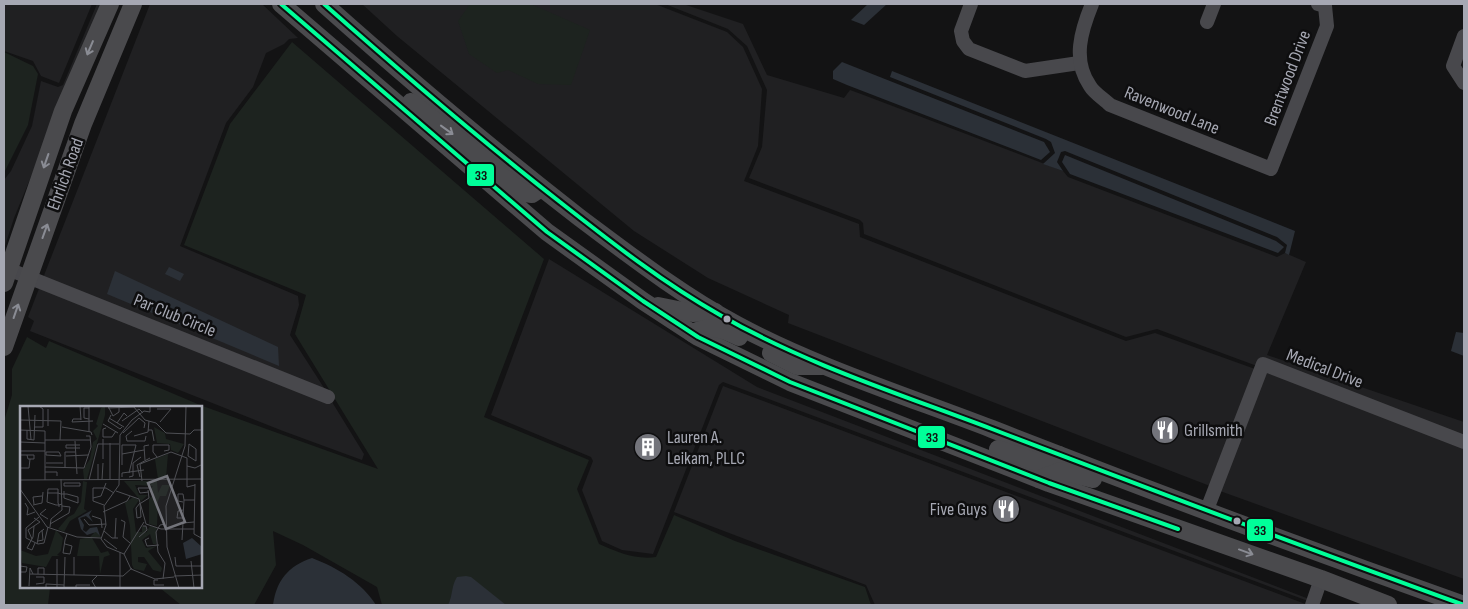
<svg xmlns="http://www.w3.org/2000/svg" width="1468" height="609" font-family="'Sofia Sans Condensed',sans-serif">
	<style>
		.built { fill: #202022 }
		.green { fill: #1d231f }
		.water { fill: #2b3037 }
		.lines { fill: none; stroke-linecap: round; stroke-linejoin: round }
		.minor { stroke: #48484c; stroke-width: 14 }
		.major { stroke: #4a4a4d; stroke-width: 18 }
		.bus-1-casing { stroke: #0e0e0f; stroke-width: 8 }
		.bus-1 { stroke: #0f9; stroke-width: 4 }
		.oneway { stroke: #8a8c94 }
		.bus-dot { fill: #a6a8b3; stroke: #0e0e0f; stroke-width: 2 }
		.labels { text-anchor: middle; stroke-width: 5; stroke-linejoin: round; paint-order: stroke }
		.street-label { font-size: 18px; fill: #a6a8b3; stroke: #0e0e0f }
		.poi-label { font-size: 18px; fill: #a6a8b3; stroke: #0e0e0f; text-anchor: start }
		.inset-road { fill: none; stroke: #4e4f54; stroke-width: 1 }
		.view { fill: #73747b; fill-opacity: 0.15; stroke: #73747b; stroke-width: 2.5 }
		.inset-edge { fill: none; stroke: #a6a8b3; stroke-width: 2.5 }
		.line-badge { stroke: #0e0e0f; stroke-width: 2 }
		.pale-badge-label { font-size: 14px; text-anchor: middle; font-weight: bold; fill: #111 }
	</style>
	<rect width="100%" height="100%" fill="#131314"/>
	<!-- built -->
	<g class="built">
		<polygon points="4,4 92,4 59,83 41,76 33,61 4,51"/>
		<polygon points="97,4 102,4 14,218 4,249 4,180 11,171 32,126 41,81 58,87 63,85"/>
		<polygon points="150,4 262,4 298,38 289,39 284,44 266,53 253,87 226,123 180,246 298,296 299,305 290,335 326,391 43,278"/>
		<polygon points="362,4 655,4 727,32 743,47 762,89 758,146 744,181 859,224 860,237 1126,341 1155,333 1255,369 1210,486 788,323 789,315 708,278 634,231 397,36"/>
		<polygon points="665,4 683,4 743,24 767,75 844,98 850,90 861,94 1063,171 1068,177 1277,257 1285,253 1306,262 1267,355 1464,422 1464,437 1260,358 1257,366 1157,329 1126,337 864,234 863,223 860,220 749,178 762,147 767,90 747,46 728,29"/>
		<polygon points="549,259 757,387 1309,599 1308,601 723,382 719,385 653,554 622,550 602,541 582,490 593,461 591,457 491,415"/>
		<polygon points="40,286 331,404 332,402 364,454 362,460 283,431 30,331 34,321 28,317"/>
		<polygon points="1266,370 1464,447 1464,579 1220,491"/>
		<polygon points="723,386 1308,605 875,605 866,585 674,512"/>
	</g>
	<!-- green -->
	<g class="green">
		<polygon points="470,4 531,4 590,30 571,85 538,84 508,70 497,73 469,54 458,21"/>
		<path d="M292,42l252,217 -60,158 105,43 -12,29 22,55c18,8 37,16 57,13l18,-42 61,26 130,46 6,18h-489l-5,-18 -74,-42 -30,-14 3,34 -22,40h-73l-21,-17h41v-180h-180v180h29l-2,17h-44v-184l8,-26v-26l15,-32 19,11 3,-7 151,64 178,64 -83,-135 11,-39 -122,-50 46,-121z"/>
		<polygon points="4,52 33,66 38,74 28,125 4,173"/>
	</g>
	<!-- water -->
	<g class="water">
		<polygon points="868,4 887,4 864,25 851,20"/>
		<polygon points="842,62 1044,142 1050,152 1041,160 847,85 833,79 833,71"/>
		<polygon points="892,71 1295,231 1289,255 1285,253 1287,245 1277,237 1065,151 1061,152 1057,162 1063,171 1043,164 1055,153 1051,142 1046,139 890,77"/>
		<polygon points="1065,155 1276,241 1284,247 1278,253 1070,174 1062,162"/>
		<polygon points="169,267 184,274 180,281 165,274"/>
		<polygon points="115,271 278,347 279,366 107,294"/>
		<polygon points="1456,332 1464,333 1464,356 1451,351"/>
		<path d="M312,558c26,10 49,24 64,47h-103c3,-24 15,-39 39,-47z"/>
		<path d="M466,576l5,1 35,28h-58c5,-9 3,-19 9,-28z"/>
	</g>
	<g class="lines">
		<!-- minor -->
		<g class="minor">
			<polyline points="971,4 961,31 963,41 969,49 1025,71 1079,63"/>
			<path d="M1092,4c-11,27 -20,56 -2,82 4,7 14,13 20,19l161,64 56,-143 -2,-20 -7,-2"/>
			<polyline points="1207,22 1214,4"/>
			<polyline points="1464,36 1453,66 1464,83"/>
			<polyline points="8,269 328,397"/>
			<polyline points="1206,512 1263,364 1464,442"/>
			<polyline points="1312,605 1321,579"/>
		</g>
		<!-- major -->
		<g class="major">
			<polyline points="281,4 547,232 643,301 698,337 790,382 1049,483 1321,579 1388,605"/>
			<path d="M324,4c83,74 168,146 256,214 51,38 101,77 157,107 78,42 172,72 255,104 156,61 314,120 472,176"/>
			<polyline points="411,102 471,149 517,189 525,193 532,194 541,188"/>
			<polyline points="4,283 63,111 110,4"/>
			<polyline points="658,306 693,313 715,312"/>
			<path d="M692,333c21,-8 27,-6 47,4"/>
			<polyline points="4,347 83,124 133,4"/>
			<polyline points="771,353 797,366 822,366"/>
			<polyline points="998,449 1037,462 1059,455"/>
			<polyline points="1039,479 1061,471 1093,479"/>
		</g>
		<defs>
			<g id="bus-1">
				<polyline points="281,4 547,232 643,301 698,337 790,382 1049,483 1178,529"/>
				<path d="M324,4c77,68 155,135 236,198 51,40 103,81 160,113 85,49 180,79 272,114 157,60 314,119 472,176"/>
			</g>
		</defs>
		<!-- bus-1 casing -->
		<use href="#bus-1" class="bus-1-casing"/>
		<!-- bus-1 -->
		<use href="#bus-1" class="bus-1"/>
	</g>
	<!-- one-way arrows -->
	<defs><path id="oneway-shaft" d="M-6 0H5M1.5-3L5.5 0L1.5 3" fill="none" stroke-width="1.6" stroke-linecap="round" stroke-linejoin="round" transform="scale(1.25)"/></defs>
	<g class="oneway">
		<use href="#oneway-shaft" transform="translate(90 48) rotate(113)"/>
		<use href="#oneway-shaft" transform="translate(447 130) rotate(36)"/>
		<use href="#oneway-shaft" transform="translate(46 161) rotate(109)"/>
		<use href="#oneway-shaft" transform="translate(45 231) rotate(-70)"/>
		<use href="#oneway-shaft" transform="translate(16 311) rotate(-71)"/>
		<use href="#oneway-shaft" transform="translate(1246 552) rotate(20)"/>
	</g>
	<!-- icons -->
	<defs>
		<symbol id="restaurant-disc" viewBox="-11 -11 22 22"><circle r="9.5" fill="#73747b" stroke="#0e0e0f"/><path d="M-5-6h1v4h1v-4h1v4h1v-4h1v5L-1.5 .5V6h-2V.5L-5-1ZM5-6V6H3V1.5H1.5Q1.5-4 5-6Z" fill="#fff"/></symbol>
		<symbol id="building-disc" viewBox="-11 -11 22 22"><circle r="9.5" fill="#73747b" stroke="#0e0e0f"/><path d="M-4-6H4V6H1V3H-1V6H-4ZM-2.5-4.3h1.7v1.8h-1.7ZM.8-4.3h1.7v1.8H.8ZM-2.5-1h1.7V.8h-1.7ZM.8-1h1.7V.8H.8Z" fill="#fff"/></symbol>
	</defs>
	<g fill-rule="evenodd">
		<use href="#restaurant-disc" x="1149" y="414" width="32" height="32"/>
		<use href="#building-disc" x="632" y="431" width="32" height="32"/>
		<use href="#restaurant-disc" x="990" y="493" width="32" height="32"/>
	</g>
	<!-- markers -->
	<g class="bus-dot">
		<circle cx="727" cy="319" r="4.5"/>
		<circle cx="1237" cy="521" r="4.5"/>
	</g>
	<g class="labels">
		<!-- street labels -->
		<g class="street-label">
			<text transform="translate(1287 78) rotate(-69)" y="6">Brentwood Drive</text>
			<text transform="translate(1172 110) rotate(22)" y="6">Ravenwood Lane</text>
			<text transform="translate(65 174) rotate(-70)" y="6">Ehrlich Road</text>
			<text transform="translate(175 315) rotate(22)" y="6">Par Club Circle</text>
			<text transform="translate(1325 368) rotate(21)" y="6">Medical Drive</text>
		</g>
		<!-- poi labels -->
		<g class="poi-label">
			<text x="1184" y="436">Grillsmith</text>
			<text x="667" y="443">Lauren A.<tspan x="667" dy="21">Leikam, PLLC</tspan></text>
			<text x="987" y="515" text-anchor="end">Five Guys</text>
		</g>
	</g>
	<!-- overview -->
	<g transform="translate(20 406)">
		<rect width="182" height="182" fill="#131314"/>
		<path d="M85,0v9l-18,64h-3l-1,-9 7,-11 3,-17 4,-3 -4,-8 5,-5 -2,-2 5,-16zM134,21l11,6 1,6 18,5 -6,9 -7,-3 -1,-6 -13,-1zM148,48l-2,24 -8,1 -3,-20zM63,75l4,1 -3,27 3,2 -17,10 -6,11 -6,-3 10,-12 6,-3 7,-12zM104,75h33l1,12 4,-8h8l-4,11h-6l-2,5 -1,25 -8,-2v-25l4,-4 -3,-6 3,-3 -18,-1 4,10h9l-7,6zM113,91l6,3 -6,9 3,23h6v-6h4v7l4,-7 7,1 -1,17h-3l-3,-10 -8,6 4,8 11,-2 -9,5 14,17 -1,4 -8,-2 -9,-13h-6v5l9,2 -3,7 -10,-2 -2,-4 -2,-39 -5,-23zM36,124l7,8 -2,13 -4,4 3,1h-8l-6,11 -24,-4 -2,-13 16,6 12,-2zM75,124l6,7 -9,1 9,15 7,-2 2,4 -6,2 -4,17 -1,-18h-22l3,-17 10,-2 4,-4 -4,-1z" fill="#1d231f"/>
		<path d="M72,104l-3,5 4,7 -7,-6 -6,2 4,7 -1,5 3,2 4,-4 7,-1 3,9 -4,-4 -9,3 -6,-6 -3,-11zM172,132l10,9v7l-16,5 -3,-16z" fill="#2b3037"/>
		<path class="inset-road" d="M8,0l3,34M51,0h9l1,14M88,0l5,10 6,-4v-5M113,0l12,14 11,3 10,10 24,1 4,-4h9M130,0v6l-6,-1 -12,9 -12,15 -1,50 -15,21 2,19 -5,14 6,8 17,7 7,15 24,10 19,-2M88,2l27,-1M137,3h14l-11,13M91,9l-3,6 12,8 2,-2M89,12l15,9M61,13h-8l-1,3 21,-1M69,13l-5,-1v-10h5M0,14l41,1 -1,19M102,15l17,-12 4,4M97,17l7,-10 3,3M83,18l15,9M28,20v-17M14,21h9v-18l-4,-3M42,21l29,5 1,3M86,22l-3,1v8h9l4,-6M0,24l25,1v49M7,24v9l7,1 1,-25M128,24h4l2,11M112,25l-6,5 1,5h18l1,-5M69,26v-26M103,27l16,-15 6,5 -1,5M114,30l14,-4 1,-11M25,34h45M55,35l2,33M0,36l25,1M169,38l7,5v12l-8,-5zM60,42h-14v-3h14M0,45h25M102,48l22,-4M0,49h14v4h-6l-1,-4M26,49v-3h13l2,4M26,49l15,1M46,50l22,-1M137,51l-4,-5v-7h16v5l-5,1M83,53v-20M125,54l-1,-14 5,-1M26,57h17M102,59v-20h14l-7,28M167,60l8,2 8,-4M25,61l39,1 7,-21 -1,-11h-4M0,62h9l1,-9M45,62v-16h10M25,66h12v4M102,71v-4l22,-3M109,71l4,-1v-13l8,-6M120,71l-3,-12 13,-7M0,74l183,-1M69,74l9,-36h21M78,74v-16M82,74l1,-17M90,74v-37M122,75l-2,-17 31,-12 16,6v29l8,-2M44,77h16v3h-16zM175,78l-1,50 9,5M0,83l27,38 30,10 24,1M96,85l23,8 7,25 15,5h33M129,86l-9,1 -2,-5h12M27,87h11l3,1h6l11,3v6l-14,-5v-7M73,92l8,-2 5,-13M163,96l-5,-1v-7h5l1,6M5,97l3,5 -1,7 8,-3M120,97l1,14 -4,1 -1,-10zM121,97l8,-5 -1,-8M14,98l-1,-7 9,-1M13,99l9,-2 1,-11M84,99l-11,-4v-13h13l8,5M39,101v-2l-1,-2v-14h-10l-1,13 9,3h3l3,-1M26,103l-6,5 8,5M163,104l-5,1 -1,7h6l1,-18h11M83,106l24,-11 3,-5M72,110l9,3 1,9M19,111l-13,11v10l12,6 6,-1 4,-16M64,113l5,6 17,-1M101,114l4,2 -2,15 7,6M30,118l19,-11 1,-6 -8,-1M14,120l-1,11 -6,11 5,2 3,-7M30,121l1,-8 11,-9 -1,-31M84,125l8,7h6M119,131l8,-7 -1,-4h-3M95,132l1,-20M129,132l-4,2 2,6 12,-1M12,133l-4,-9 12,-8 -6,-4M84,133l13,10M162,134l1,-17 11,-1M18,135l5,-1 -1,-10M17,138l2,-11 5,-4M45,138l7,2 -2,8 -7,-1 2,-13 2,-6M104,148l20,-32M155,151l1,9h27M171,155l3,27M0,160l7,1 -1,5h-6M10,168l93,2 9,-8M18,168v-6h6v7M54,169v-18M154,170l29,-1M143,173l2,-16 -7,-11 -2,-20 4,-7 5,-1M138,174h-4v5h10M16,178l8,-1v-6h-8M9,180l1,-18 3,6M26,182v-4l18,1M37,182v-29M44,182l1,-31M56,182v-3h14M76,182l-4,-7 5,-5M100,182v-36M159,182l-12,-41 -1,-41 19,-60 1,-40"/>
		<path class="view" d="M147,70l18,46 -19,7 -18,-46z"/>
		<rect width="182" height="182" class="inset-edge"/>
	</g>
	<g class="line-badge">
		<rect x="466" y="163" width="29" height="24" rx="5" fill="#0f9"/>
		<rect x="917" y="425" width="29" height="24" rx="5" fill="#0f9"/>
		<rect x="1246" y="518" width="28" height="24" rx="5" fill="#0f9"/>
	</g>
	<g class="pale-badge-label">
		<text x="481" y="180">33</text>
		<text x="932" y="442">33</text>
		<text x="1260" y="535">33</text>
	</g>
	<!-- border -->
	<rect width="1468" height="609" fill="none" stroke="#a6a8b3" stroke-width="10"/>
</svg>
